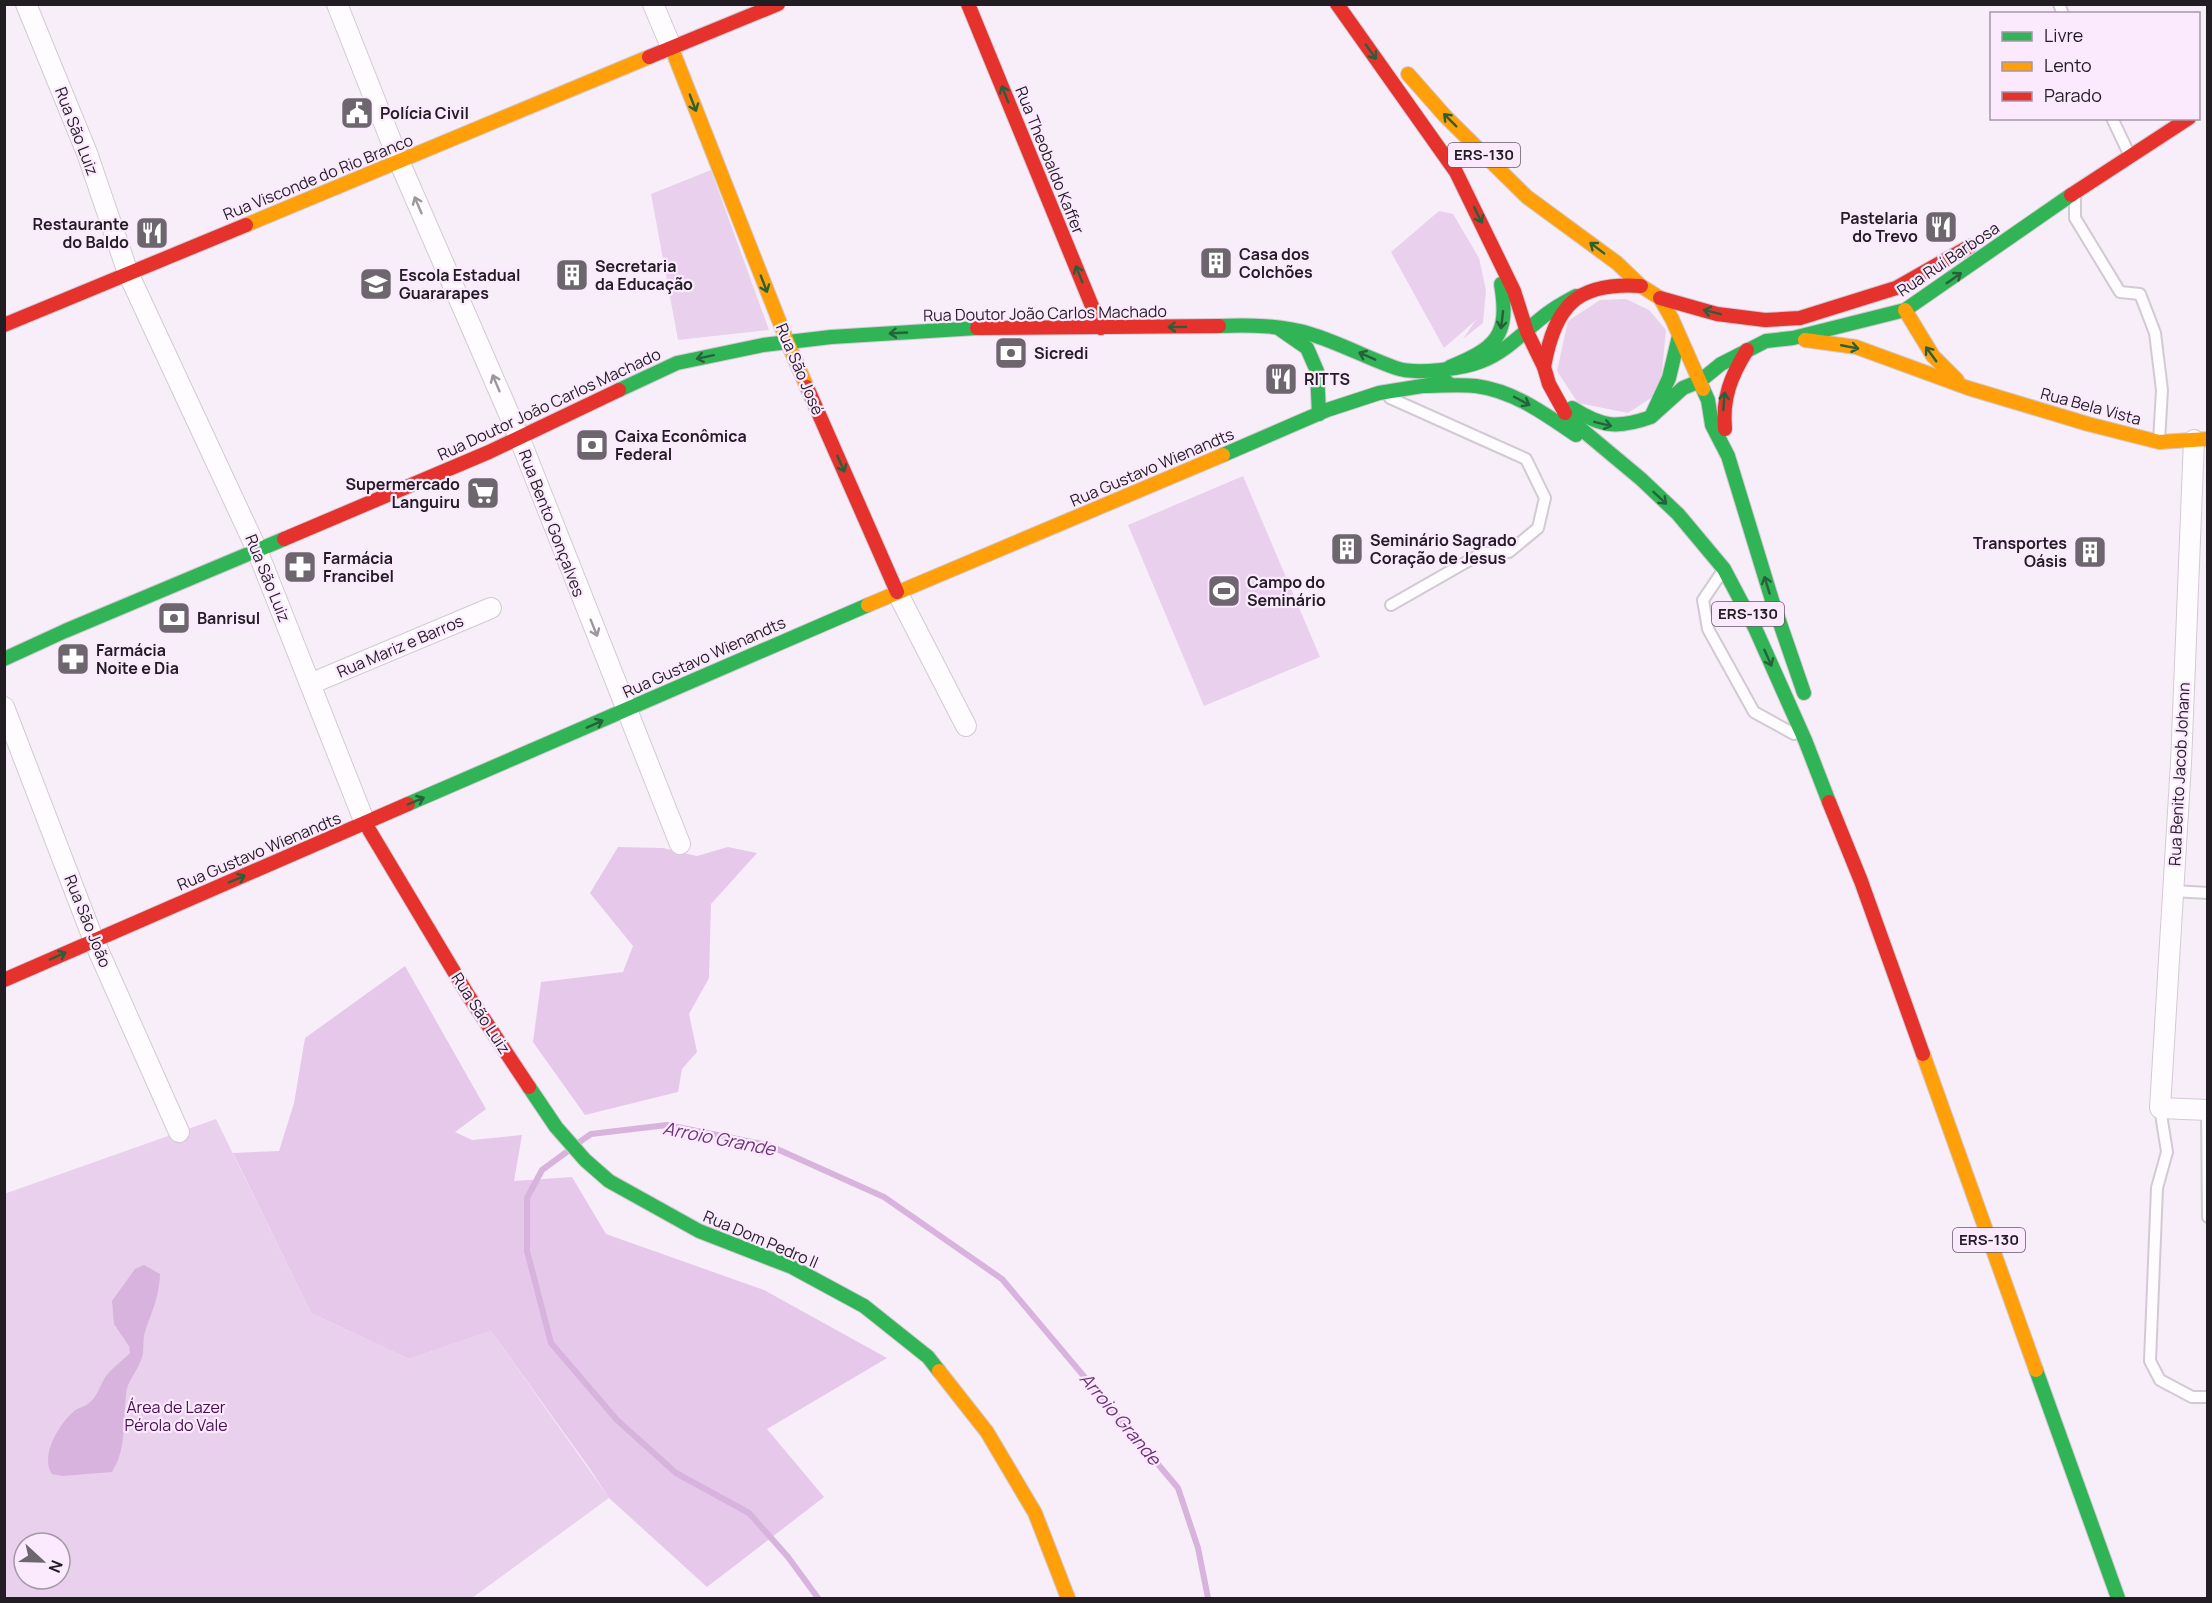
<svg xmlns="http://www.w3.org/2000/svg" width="2212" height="1603" font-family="Manrope,sans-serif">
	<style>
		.green { fill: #e9d0ed; fill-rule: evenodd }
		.forest { fill: #e6c8eb }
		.water { fill: #d7b3dd }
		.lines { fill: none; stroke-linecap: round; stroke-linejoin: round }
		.stream { stroke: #d7b3dd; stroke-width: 6 }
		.lane-casing { stroke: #d2cad3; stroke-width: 14 }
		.street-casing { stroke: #d2cad3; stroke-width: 22 }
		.fast-casing { stroke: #d2cad3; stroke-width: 16 }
		.slow-casing { stroke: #d2cad3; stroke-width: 16 }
		.jam-casing { stroke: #d2cad3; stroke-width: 16 }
		.lane { stroke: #fefcfe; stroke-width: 10 }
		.street { stroke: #fefcfe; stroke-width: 20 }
		.fast { stroke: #30b455; stroke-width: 14 }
		.slow { stroke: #ff9f0a; stroke-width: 14 }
		.jam { stroke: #e5322d; stroke-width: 14 }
		.oneway { stroke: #28603a }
		.oneway2 { stroke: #9b979b }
		.labels { text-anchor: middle; stroke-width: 4.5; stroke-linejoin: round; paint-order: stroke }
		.shield { fill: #fbe9fe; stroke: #635a65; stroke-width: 1.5 }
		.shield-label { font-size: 15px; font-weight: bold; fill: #221c23 }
		.poi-label { font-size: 16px; font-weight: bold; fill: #221c23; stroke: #fbe9fe; text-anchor: start }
		.street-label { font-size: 16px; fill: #221c23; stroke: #fbe9fe }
		.park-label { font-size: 16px; fill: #470d50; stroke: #fbe9fe }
		.water-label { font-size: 18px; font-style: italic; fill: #6c3476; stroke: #fbe9fe }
	</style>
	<rect width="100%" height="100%" fill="#f8eef9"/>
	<!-- green -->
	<g class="green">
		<polygon points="711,170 769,330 678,340 651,194"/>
		<polygon points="1439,211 1453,214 1479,258 1486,290 1483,323 1463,339 1476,320 1444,348 1391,252"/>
		<polygon points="1626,299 1649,310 1666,330 1660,392 1628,413 1578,403 1557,371 1568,321 1600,300"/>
		<polygon points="1243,476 1320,657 1204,706 1128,525"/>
		<path d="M216,1119l95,194 98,46 82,-28 118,167 -137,100h-467l-1,-404zM24,1543h36v36h-36z"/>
	</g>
	<!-- forest -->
	<g class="forest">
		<polygon points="618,847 663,848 697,856 728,847 757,853 711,904 709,978 689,1014 697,1052 682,1069 678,1092 585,1115 533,1042 541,982 623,972 633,946 590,893"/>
		<polygon points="405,966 486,1109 455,1132 472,1140 522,1135 514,1181 572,1177 606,1234 764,1290 887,1358 767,1429 824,1497 707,1587 609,1498 590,1469 491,1331 409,1359 311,1313 233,1153 279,1151 294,1103 305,1038"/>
	</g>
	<!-- water -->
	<path class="water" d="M144,1265l16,9c-1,25 -8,36 -15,58 -3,9 0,20 -4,28 -4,12 -14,21 -15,34 -3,26 1,55 -14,78l-50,4 -10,-2c-13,-18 9,-54 25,-65 4,-2 9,-3 12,-6 9,-7 11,-18 17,-27 7,-9 16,-15 24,-23l-1,-7 -15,-22 -2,-23 23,-32z"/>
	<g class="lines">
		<!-- stream -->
		<g class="stream">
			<polyline points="578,1143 591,1134 667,1125 768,1145 884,1197 1002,1279 1178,1488 1198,1548 1208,1598"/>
			<polyline points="568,1151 542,1170 527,1198 527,1251 551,1343 617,1420 676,1473 749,1513 788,1557 818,1598"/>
		</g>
		<defs>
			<g id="lane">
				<polyline points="2059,4 2063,14"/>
				<polyline points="2112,118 2130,156"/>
				<polyline points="2075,196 2075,218 2120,292 2140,294 2155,333 2162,390 2159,441"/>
				<polyline points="1390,398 1526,459 1545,498 1538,528 1509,552 1482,553 1391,605"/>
				<polyline points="1722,572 1703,600 1708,629 1754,712 1794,734"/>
				<polyline points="2173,891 2208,893"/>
				<polyline points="2160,1108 2167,1152 2157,1188 2150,1361 2160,1380 2192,1397 2208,1397"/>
				<polyline points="2207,1110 2208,1217"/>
			</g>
			<g id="street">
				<polyline points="26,4 87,153 128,273 257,550 365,823"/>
				<polyline points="337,4 399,161 519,437 680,844"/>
				<polyline points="653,4 672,49"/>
				<polyline points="2194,440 2181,763 2160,1108 2208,1110"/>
				<polyline points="897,592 966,726"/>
				<polyline points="310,684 491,608"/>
				<polyline points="4,707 94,941 179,1132"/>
			</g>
			<g id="fast">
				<path d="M1219,326c30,-1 62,-1 91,8 30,9 57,24 86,34 19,7 67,1 86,-7 26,-10 44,-32 66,-48 9,-7 19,-12 28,-17"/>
				<polyline points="1281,330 1307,348 1317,371 1319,414"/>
				<path d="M1450,367c46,-19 60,-31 51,-83"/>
				<path d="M1424,386c17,0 35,-2 52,0 38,5 69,28 100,49"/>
				<polyline points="1703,389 1708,400 1712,425 1728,456 1772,600 1804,693"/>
				<polyline points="619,390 677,363 763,345 831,337 977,328"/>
				<path d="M1572,408c30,19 45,21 79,9l18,-39 10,-42"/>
				<polyline points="1565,413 1568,418 1641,479 1678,514 1724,569 1755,628 1805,740 1829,802"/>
				<polyline points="1653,415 1683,388 1700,381 1721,364 1766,341 1793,338 1905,310 2071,195"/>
				<polyline points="1223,455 1327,410 1379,393 1447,382"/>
				<polyline points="4,659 65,631 284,539"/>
				<polyline points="408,804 868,605"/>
				<polyline points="529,1087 556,1127 585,1160 609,1181 699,1231 792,1267 864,1306 928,1357 939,1371"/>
				<polyline points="2036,1370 2118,1598"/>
			</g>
			<g id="slow">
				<polyline points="672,49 787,341 807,387"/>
				<polyline points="1408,74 1445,116 1527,197 1617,263 1641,286 1660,298 1672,319 1703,389"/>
				<polyline points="246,225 649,57"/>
				<polyline points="1905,310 1933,356 1957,380"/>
				<polyline points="1805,340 1856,347 1968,388 2088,424 2159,442 2208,439"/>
				<polyline points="868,605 1223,455"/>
				<polyline points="1923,1054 2036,1370"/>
				<polyline points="939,1371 987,1432 1035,1513 1068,1598"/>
			</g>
			<g id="jam">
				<polyline points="968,4 1101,328"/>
				<polyline points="1337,4 1456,172 1514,291 1527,332 1544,367 1549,384 1565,413"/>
				<polyline points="649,57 778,4"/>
				<polyline points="2071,195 2189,118"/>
				<polyline points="1660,298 1717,314 1765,320 1800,318 1896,288 1970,246"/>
				<polyline points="4,325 246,225"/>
				<polyline points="977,328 1219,326"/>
				<path d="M1544,367c11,-62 33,-85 97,-81"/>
				<polyline points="807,387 897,592"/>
				<path d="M1725,429c-3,-31 6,-53 22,-79"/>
				<polyline points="284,539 489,452 619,390"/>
				<polyline points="1829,802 1861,881 1923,1054"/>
				<polyline points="365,823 468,995 529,1087"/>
				<polyline points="4,980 408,804"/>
			</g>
		</defs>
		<!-- lane casing -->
		<use href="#lane" class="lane-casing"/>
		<!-- street casing -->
		<use href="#street" class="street-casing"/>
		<!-- fast casing -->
		<use href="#fast" class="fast-casing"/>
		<!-- slow casing -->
		<use href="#slow" class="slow-casing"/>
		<!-- jam casing -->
		<use href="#jam" class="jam-casing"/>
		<!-- lane -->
		<use href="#lane" class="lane"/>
		<!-- street -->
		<use href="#street" class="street"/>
		<!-- fast -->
		<use href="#fast" class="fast"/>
		<!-- slow -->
		<use href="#slow" class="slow"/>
		<!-- jam -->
		<use href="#jam" class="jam"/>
	</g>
	<!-- one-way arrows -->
	<defs><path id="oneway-shaft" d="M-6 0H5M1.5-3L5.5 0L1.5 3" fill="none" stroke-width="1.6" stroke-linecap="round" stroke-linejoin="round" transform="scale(1.5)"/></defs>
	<g class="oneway">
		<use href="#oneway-shaft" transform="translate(1371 52) rotate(55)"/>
		<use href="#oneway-shaft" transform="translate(1005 94) rotate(-112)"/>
		<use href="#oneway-shaft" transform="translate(693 103) rotate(69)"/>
		<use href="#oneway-shaft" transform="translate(1450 120) rotate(-135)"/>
		<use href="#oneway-shaft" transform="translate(1478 215) rotate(64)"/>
		<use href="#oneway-shaft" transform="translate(1597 248) rotate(-143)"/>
		<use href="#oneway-shaft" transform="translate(1079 274) rotate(-112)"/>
		<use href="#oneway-shaft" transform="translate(1954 278) rotate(-35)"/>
		<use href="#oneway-shaft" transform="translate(764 284) rotate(69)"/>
		<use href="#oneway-shaft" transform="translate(1712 312) rotate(-166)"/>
		<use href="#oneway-shaft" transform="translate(1502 320) rotate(97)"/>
		<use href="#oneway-shaft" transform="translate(1177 327) rotate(179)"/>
		<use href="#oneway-shaft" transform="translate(898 333) rotate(177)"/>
		<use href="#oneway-shaft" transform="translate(1850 347) rotate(11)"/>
		<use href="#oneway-shaft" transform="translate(1931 354) rotate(-126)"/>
		<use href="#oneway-shaft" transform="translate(1367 356) rotate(-156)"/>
		<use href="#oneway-shaft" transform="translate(705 357) rotate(168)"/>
		<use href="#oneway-shaft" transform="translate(1522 401) rotate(28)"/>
		<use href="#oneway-shaft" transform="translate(1724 401) rotate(-86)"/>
		<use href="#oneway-shaft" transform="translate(1603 424) rotate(14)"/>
		<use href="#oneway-shaft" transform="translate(841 464) rotate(66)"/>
		<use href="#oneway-shaft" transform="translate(1660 498) rotate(43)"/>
		<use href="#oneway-shaft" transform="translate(1767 585) rotate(-107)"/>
		<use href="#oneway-shaft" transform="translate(1768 658) rotate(66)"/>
		<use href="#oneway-shaft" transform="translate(595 724) rotate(-24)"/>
		<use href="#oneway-shaft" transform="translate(416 801) rotate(-23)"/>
		<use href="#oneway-shaft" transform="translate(237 879) rotate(-23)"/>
		<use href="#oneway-shaft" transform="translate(58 956) rotate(-24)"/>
	</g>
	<g class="oneway2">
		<use href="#oneway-shaft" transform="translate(418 205) rotate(-113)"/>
		<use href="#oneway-shaft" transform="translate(496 383) rotate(-113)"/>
		<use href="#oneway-shaft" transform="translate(594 628) rotate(68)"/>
	</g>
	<!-- icons -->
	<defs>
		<symbol id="civic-square" viewBox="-11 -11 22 22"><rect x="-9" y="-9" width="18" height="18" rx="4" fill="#6d666e" stroke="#fbe9fe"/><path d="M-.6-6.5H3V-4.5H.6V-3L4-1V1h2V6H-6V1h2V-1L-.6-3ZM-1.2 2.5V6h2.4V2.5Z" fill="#fff"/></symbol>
		<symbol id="restaurant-square" viewBox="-11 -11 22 22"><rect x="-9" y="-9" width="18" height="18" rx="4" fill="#6d666e" stroke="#fbe9fe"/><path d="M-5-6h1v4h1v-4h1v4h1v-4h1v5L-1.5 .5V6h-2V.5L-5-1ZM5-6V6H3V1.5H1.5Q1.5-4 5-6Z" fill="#fff"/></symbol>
		<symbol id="building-square" viewBox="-11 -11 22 22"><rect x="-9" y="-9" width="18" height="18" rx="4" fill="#6d666e" stroke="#fbe9fe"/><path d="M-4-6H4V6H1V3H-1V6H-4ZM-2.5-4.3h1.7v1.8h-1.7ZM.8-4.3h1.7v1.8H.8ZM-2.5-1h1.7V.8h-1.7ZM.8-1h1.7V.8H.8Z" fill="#fff"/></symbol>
		<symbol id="school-square" viewBox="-11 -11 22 22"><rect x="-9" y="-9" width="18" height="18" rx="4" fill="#6d666e" stroke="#fbe9fe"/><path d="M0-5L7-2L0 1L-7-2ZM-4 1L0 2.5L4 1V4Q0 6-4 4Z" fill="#fff"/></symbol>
		<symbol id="bank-square" viewBox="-11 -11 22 22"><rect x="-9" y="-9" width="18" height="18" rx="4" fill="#6d666e" stroke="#fbe9fe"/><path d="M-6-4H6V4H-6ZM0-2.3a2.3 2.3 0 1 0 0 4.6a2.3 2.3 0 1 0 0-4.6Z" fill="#fff"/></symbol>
		<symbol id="supermarket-square" viewBox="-11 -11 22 22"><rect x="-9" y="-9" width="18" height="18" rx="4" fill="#6d666e" stroke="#fbe9fe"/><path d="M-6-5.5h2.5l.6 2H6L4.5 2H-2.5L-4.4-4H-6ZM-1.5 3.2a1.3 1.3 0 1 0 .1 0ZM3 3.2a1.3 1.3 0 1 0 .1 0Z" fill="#fff"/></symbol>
		<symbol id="pharmacy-square" viewBox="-11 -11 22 22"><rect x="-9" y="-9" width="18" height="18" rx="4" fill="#6d666e" stroke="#fbe9fe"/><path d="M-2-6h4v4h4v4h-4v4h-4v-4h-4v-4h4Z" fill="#fff"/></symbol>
		<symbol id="stadium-square" viewBox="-11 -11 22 22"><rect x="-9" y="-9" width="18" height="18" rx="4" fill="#6d666e" stroke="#fbe9fe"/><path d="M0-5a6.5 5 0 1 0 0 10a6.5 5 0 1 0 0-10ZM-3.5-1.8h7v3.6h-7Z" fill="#fff"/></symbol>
	</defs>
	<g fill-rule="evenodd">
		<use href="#civic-square" x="338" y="94" width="38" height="38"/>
		<use href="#restaurant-square" x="1922" y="208" width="38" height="38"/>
		<use href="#restaurant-square" x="133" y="214" width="38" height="38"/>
		<use href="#building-square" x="1197" y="244" width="38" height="38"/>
		<use href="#building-square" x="553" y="256" width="38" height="38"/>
		<use href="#school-square" x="357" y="265" width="38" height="38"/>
		<use href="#bank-square" x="992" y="334" width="38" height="38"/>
		<use href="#restaurant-square" x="1262" y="360" width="38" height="38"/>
		<use href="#bank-square" x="573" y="426" width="38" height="38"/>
		<use href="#supermarket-square" x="464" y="474" width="38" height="38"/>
		<use href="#building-square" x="1328" y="530" width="38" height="38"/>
		<use href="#building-square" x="2071" y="533" width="38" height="38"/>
		<use href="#pharmacy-square" x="281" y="548" width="38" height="38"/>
		<use href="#stadium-square" x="1205" y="572" width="38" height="38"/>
		<use href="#bank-square" x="155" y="599" width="38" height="38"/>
		<use href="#pharmacy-square" x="54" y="640" width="38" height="38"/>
	</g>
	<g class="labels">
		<!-- shield labels -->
		<g class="shield">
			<rect x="1448" y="143" width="72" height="24" rx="4.5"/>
			<rect x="1712" y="602" width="72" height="24" rx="4.5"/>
			<rect x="1953" y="1228" width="72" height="24" rx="4.5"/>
		</g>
		<g class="shield-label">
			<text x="1484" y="160">ERS-130</text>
			<text x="1748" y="619">ERS-130</text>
			<text x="1989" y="1245">ERS-130</text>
		</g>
		<!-- poi labels -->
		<g class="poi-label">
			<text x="380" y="119">Polícia Civil</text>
			<text x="1918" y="224" text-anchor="end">Pastelaria<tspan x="1918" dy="18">do Trevo</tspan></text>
			<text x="129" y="230" text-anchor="end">Restaurante<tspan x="129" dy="18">do Baldo</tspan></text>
			<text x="1239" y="260">Casa dos<tspan x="1239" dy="18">Colchões</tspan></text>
			<text x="595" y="272">Secretaria<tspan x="595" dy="18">da Educação</tspan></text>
			<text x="399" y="281">Escola Estadual<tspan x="399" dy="18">Guararapes</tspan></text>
			<text x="1034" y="359">Sicredi</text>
			<text x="1304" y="385">RITTS</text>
			<text x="615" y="442">Caixa Econômica<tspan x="615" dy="18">Federal</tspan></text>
			<text x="460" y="490" text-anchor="end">Supermercado<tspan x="460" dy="18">Languiru</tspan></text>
			<text x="1370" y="546">Seminário Sagrado<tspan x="1370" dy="18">Coração de Jesus</tspan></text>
			<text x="2067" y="549" text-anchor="end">Transportes<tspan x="2067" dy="18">Oásis</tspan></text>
			<text x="323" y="564">Farmácia<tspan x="323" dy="18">Francibel</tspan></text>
			<text x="1247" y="588">Campo do<tspan x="1247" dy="18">Seminário</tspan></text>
			<text x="197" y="624">Banrisul</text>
			<text x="96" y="656">Farmácia<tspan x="96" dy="18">Noite e Dia</tspan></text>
		</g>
		<!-- street labels -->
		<g class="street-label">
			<text transform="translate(77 131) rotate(69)" y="6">Rua São Luiz</text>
			<text transform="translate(1050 160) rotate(68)" y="6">Rua Theobaldo Kaffer</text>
			<text transform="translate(318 177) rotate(-22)" y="6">Rua Visconde do Rio Branco</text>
			<text transform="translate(1948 259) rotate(-34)" y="6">Rua Ruí Barbosa</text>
			<text transform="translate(1045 313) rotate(-1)" y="6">Rua Doutor João Carlos Machado</text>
			<text transform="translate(800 369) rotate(67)" y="6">Rua São José</text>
			<text transform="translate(549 404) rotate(-25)" y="6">Rua Doutor João Carlos Machado</text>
			<text transform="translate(2091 406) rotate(15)" y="6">Rua Bela Vista</text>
			<text transform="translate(1152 467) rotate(-23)" y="6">Rua Gustavo Wienandts</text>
			<text transform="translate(552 523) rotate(69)" y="6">Rua Bento Gonçalves</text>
			<text transform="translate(268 578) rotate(68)" y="6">Rua São Luiz</text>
			<text transform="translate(400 646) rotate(-23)" y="6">Rua Mariz e Barros</text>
			<text transform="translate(704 657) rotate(-24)" y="6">Rua Gustavo Wienandts</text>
			<text transform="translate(2179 774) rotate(-87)" y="6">Rua Benito Jacob Johann</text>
			<text transform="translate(259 851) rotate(-23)" y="6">Rua Gustavo Wienandts</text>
			<text transform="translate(88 921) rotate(68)" y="6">Rua São João</text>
			<text transform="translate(481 1013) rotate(57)" y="6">Rua São Luiz</text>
			<text transform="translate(761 1239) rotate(23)" y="6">Rua Dom Pedro II</text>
		</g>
		<!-- park labels -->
		<g class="park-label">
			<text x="176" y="1413">Área de Lazer<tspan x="176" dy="18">Pérola do Vale</tspan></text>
		</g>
		<!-- water labels -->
		<g class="water-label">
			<text transform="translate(719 1139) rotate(11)" y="6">Arroio Grande</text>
			<text transform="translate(1120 1419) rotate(50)" y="6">Arroio Grande</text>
		</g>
	</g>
	<!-- border -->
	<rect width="2212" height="1603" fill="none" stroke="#221c23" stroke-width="12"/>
	<!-- legend -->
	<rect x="1990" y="12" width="210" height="108" fill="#fbe9fe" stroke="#a497a6" stroke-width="1.5"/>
	<rect x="2002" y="32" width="30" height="9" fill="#30b455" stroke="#a497a6" stroke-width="1.5"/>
	<text x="2044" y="42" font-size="18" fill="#221c23">Livre</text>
	<rect x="2002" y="62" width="30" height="9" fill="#ff9f0a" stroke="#a497a6" stroke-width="1.5"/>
	<text x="2044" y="72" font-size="18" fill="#221c23">Lento</text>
	<rect x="2002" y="92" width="30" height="9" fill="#e5322d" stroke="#a497a6" stroke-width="1.5"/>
	<text x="2044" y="102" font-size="18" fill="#221c23">Parado</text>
	<!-- north arrow -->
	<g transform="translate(42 1561) rotate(112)"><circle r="28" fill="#fbe9fe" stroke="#a497a6" stroke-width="1.5"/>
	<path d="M0-4.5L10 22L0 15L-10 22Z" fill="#6d666e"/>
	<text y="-9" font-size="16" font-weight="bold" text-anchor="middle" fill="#221c23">N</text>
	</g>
</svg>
